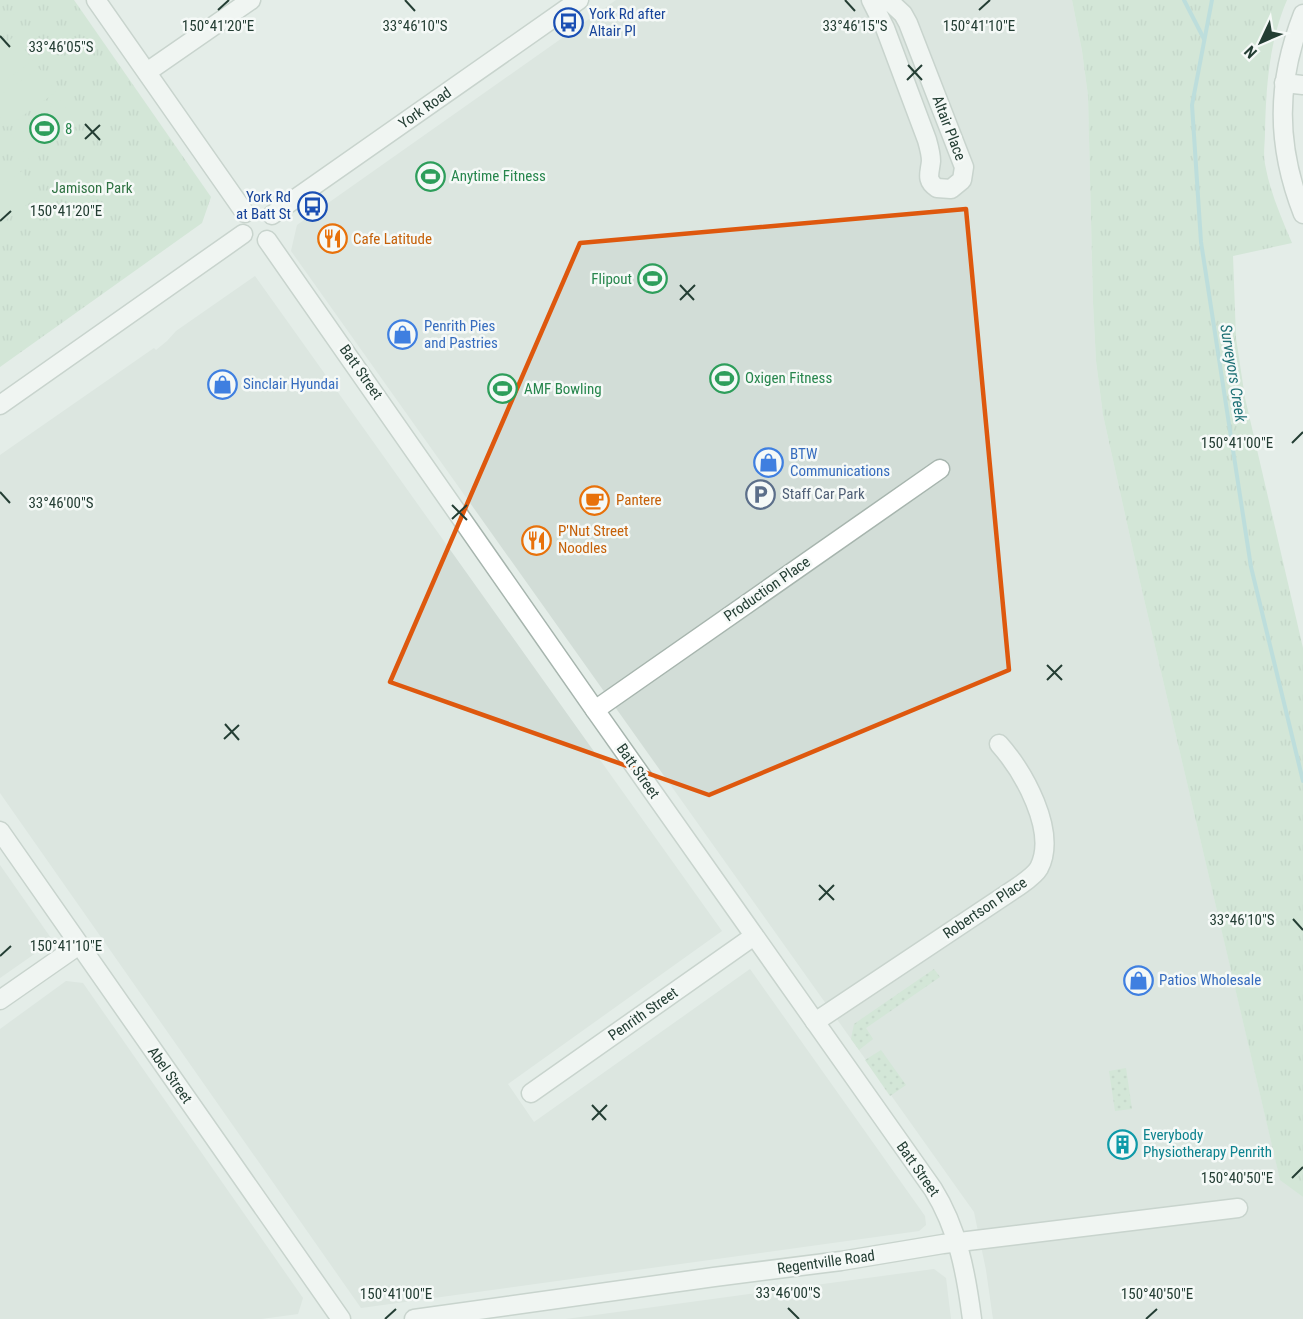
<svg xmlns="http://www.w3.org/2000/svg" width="1303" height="1319" font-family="'Roboto Condensed',sans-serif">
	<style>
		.built { fill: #d2ddd7 }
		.grass { fill: url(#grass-dots) }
		.park { fill: url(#park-tufts) }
		.pitch { fill: #beddc3 }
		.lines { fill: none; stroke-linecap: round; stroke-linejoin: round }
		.stream { stroke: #8fcccf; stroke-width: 4 }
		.minor-casing { stroke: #a7b5ae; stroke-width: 21 }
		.minor { stroke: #fff; stroke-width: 18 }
		.marked { fill: none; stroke: #de580e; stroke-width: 4.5; stroke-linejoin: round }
		.ticks { fill: none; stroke: #243e34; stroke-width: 2 }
		.labels { text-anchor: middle; stroke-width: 5; stroke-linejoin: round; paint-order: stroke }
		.transit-label { font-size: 15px; fill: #164399; stroke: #f5f9f7; text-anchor: start }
		.street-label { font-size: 15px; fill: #243e34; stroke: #f5f9f7 }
		.leisure-label { font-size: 15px; fill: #27864d; stroke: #f5f9f7; text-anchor: start }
		.park-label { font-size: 15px; fill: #307343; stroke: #f5f9f7 }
		.food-label { font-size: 15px; fill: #c56008; stroke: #f5f9f7; text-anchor: start }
		.shop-label { font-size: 15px; fill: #366cbe; stroke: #f5f9f7; text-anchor: start }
		.service-label { font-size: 15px; fill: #4e5e75; stroke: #f5f9f7; text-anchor: start }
		.culture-label { font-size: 15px; fill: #0d838f; stroke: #f5f9f7; text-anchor: start }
		.water-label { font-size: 16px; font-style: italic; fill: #217277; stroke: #f5f9f7 }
		.ticks-label { font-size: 15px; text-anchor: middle; fill: #243e34; stroke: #f5f9f7; stroke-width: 5; stroke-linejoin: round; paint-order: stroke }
	</style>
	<defs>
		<pattern id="grass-dots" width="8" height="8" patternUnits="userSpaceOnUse" patternTransform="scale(1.5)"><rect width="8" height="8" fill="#beddc3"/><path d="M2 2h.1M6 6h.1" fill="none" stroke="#a3bfa8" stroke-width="1.8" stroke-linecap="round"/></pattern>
		<pattern id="park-tufts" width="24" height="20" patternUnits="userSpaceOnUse" patternTransform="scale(1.5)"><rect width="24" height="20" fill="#beddc3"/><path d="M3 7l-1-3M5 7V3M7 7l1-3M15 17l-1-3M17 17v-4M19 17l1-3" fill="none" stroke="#a3bfa8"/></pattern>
	</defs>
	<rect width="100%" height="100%" fill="#e4ede8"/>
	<!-- built -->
	<g class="built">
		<polygon points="616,0 1072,0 1082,51 1088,96 1093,303 1096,361 1103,415 1140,582 1280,1179 1303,1197 1303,1319 993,1319 986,1270 974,1212 291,251 297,225"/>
		<polygon points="255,276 722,931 508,1084 534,1122 750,969 925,1216 926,1225 919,1231 361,1308 0,793 0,455 154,348 156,350 167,341 176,331"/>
		<polygon points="0,865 53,941 0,978"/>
		<polygon points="66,981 83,983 303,1298 298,1314 261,1319 0,1319 0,1029"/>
		<polygon points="934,1269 946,1278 951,1319 566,1319"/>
	</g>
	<!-- grass -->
	<g class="grass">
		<polygon points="934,969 940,977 866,1028 873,1039 859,1050 851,1039 854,1024"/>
		<polygon points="881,1050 906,1085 890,1096 865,1060"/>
		<polygon points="1126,1068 1132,1109 1115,1111 1109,1071"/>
	</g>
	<!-- park -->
	<g class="park">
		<polygon points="0,0 74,0 211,197 202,223 0,367"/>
		<path d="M1072,0h215c-18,42 -21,87 -22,132 0,10 -2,22 0,32 5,28 16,53 27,79l-59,13 3,82 9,60 58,250v549l-23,-17 -140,-598 -37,-167 -7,-54 -3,-58 -5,-207 -6,-45z"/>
	</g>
	<!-- pitch -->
	<g class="pitch">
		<polygon points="15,36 33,61 0,84 0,47"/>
		<polygon points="39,68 56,92 7,127 0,117 0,95"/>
		<polygon points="60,100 78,125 29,159 11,134"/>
		<polygon points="22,171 39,196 0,224 0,187"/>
	</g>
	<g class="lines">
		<!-- stream -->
		<g class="stream">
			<polyline points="1184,0 1204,39"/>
			<polyline points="1212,0 1192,105 1201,242 1251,567 1303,781"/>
		</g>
		<defs>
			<g id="minor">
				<polyline points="96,0 245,213"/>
				<path d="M871,0l14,28 42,112c2,7 4,14 4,21 -1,12 -6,19 6,27l14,1 11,-9 2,-13 -56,-144 -5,-9 -15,-14"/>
				<path d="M1303,14c-27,69 -27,131 0,200"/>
				<polyline points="147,72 251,0"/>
				<polyline points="1284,83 1303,85"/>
				<polyline points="272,215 579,0"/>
				<path d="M267,240l328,470 338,479c25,40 33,84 39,130"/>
				<polyline points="0,405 243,234"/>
				<polyline points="595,710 940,469"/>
				<polyline points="0,831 341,1319"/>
				<polyline points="0,1000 79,945"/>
				<path d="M815,1022l204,-136c7,-5 16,-11 20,-18 19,-37 -16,-97 -40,-124"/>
				<polyline points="531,1093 754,936"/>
				<polyline points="414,1319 714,1277 841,1261 943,1244 1238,1208"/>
			</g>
		</defs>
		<!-- minor casing -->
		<use href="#minor" class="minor-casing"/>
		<!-- minor -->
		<use href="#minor" class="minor"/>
	</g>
	<!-- marked area -->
	<path d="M0 0H1303V1319H0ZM966,209l43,461 -300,125 -319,-113 190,-439z" fill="#e4ede8" fill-opacity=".55" fill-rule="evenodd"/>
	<path class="marked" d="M966,209l43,461 -300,125 -319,-113 190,-439z"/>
	<!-- ticks -->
	<path class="ticks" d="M405,0l10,11M845,0l10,11M218,10l11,-10M979,10l11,-10M0,36l10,11M908,65l14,15M907,80l15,-15M85,124l15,16M85,139l15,-14M0,221l11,-10M680,285l14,15M680,300l15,-15M1292,443l11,-11M0,492l10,11M452,505l15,15M452,519l15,-14M1047,665l15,15M1047,680l15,-15M225,724l14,16M224,739l15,-14M819,885l15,15M819,900l15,-15M1293,919l10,11M0,956l11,-10M592,1105l14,15M592,1120l15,-15M1292,1178l11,-11M788,1308l11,11M385,1319l11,-10M1146,1319l11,-10"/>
	<!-- icons -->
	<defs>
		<symbol id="bus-ring" viewBox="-11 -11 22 22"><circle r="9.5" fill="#f5f9f7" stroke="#1a4fb4" stroke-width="1.5"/><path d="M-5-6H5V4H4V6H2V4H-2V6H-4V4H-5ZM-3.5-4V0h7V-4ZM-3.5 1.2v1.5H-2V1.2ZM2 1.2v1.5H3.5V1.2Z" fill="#1a4fb4"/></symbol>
		<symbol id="stadium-ring" viewBox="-11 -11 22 22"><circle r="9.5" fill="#f5f9f7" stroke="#2e9e5b" stroke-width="1.5"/><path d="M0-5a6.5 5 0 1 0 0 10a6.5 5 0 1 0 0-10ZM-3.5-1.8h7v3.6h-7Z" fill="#2e9e5b"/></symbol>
		<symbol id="restaurant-ring" viewBox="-11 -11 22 22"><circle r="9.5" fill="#f5f9f7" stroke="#e8710a" stroke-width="1.5"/><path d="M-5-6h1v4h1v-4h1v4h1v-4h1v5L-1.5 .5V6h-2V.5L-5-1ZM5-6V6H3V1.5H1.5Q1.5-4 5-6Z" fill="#e8710a"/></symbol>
		<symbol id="shop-ring" viewBox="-11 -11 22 22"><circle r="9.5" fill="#f5f9f7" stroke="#3f7fe0" stroke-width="1.5"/><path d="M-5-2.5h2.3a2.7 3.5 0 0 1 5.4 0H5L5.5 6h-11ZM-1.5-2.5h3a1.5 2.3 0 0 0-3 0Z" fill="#3f7fe0"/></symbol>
		<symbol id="parking-ring" viewBox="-11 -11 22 22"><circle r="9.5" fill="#f5f9f7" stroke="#5c6f8a" stroke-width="1.5"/><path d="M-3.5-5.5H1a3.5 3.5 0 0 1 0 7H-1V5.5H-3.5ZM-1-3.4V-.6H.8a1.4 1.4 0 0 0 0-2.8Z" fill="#5c6f8a"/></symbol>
		<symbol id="cafe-ring" viewBox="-11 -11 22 22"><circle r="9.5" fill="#f5f9f7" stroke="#e8710a" stroke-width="1.5"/><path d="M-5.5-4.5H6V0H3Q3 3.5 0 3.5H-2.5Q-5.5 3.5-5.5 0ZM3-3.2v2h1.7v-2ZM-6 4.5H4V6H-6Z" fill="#e8710a"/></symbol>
		<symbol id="building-ring" viewBox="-11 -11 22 22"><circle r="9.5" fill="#f5f9f7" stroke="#0f9aa8" stroke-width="1.5"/><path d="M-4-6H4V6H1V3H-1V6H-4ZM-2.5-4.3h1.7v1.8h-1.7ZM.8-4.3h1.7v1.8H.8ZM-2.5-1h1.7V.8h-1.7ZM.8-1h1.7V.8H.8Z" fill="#0f9aa8"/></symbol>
	</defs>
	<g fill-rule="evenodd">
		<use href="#bus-ring" x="552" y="6" width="33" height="33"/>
		<use href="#stadium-ring" x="28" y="112" width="33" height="33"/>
		<use href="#stadium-ring" x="414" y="160" width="33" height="33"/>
		<use href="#bus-ring" x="296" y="190" width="33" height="33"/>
		<use href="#restaurant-ring" x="316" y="222" width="33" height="33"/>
		<use href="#stadium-ring" x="636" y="262" width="33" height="33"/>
		<use href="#shop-ring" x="386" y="318" width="33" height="33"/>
		<use href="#stadium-ring" x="708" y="362" width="33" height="33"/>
		<use href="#shop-ring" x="206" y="368" width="33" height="33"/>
		<use href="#stadium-ring" x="486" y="372" width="33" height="33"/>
		<use href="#shop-ring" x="752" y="446" width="33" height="33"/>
		<use href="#parking-ring" x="744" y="478" width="33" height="33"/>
		<use href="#cafe-ring" x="578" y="484" width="33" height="33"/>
		<use href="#restaurant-ring" x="520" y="524" width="33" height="33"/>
		<use href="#shop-ring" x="1122" y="964" width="33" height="33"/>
		<use href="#building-ring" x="1106" y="1128" width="33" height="33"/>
	</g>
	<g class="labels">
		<!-- transit labels -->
		<g class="transit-label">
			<text x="589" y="19">York Rd after<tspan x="589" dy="17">Altair Pl</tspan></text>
			<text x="291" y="202" text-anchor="end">York Rd<tspan x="291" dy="17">at Batt St</tspan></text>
		</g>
		<!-- street labels -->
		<g class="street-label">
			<text transform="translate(425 108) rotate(-35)" y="5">York Road</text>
			<text transform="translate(949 128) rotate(69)" y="5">Altair Place</text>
			<text transform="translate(361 372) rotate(55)" y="5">Batt Street</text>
			<text transform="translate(767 589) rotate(-35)" y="5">Production Place</text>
			<text transform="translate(638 771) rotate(55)" y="5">Batt Street</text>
			<text transform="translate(985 908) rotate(-34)" y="5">Robertson Place</text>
			<text transform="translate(643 1014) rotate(-35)" y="5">Penrith Street</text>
			<text transform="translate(170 1075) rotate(55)" y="5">Abel Street</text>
			<text transform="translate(918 1169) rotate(55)" y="5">Batt Street</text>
			<text transform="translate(826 1262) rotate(-8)" y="5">Regentville Road</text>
		</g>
		<!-- leisure labels -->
		<g class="leisure-label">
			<text x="65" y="134">8</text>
			<text x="451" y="181">Anytime Fitness</text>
			<text x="632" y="284" text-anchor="end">Flipout</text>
			<text x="745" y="383">Oxigen Fitness</text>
			<text x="524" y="394">AMF Bowling</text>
		</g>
		<!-- park labels -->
		<g class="park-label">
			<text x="92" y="193">Jamison Park</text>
		</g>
		<!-- food labels -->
		<g class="food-label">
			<text x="353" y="244">Cafe Latitude</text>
			<text x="616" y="505">Pantere</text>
			<text x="558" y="536">P'Nut Street<tspan x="558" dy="17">Noodles</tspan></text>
		</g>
		<!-- shop labels -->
		<g class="shop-label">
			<text x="424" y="331">Penrith Pies<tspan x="424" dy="17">and Pastries</tspan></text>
			<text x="243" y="389">Sinclair Hyundai</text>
			<text x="790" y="459">BTW<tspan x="790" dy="17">Communications</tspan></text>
			<text x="1159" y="985">Patios Wholesale</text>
		</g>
		<!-- service labels -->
		<g class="service-label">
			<text x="782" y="499">Staff Car Park</text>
		</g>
		<!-- culture labels -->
		<g class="culture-label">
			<text x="1143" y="1140">Everybody<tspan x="1143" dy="17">Physiotherapy Penrith</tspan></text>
		</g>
		<!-- water labels -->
		<g class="water-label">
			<text transform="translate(1234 373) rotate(81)" y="6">Surveyors Creek</text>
		</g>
	</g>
	<g class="ticks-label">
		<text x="218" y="31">150°41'20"E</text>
		<text x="979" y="31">150°41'10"E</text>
		<text x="415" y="31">33°46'10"S</text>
		<text x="855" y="31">33°46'15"S</text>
		<text x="61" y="52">33°46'05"S</text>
		<text x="66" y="216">150°41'20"E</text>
		<text x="1237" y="448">150°41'00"E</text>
		<text x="61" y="508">33°46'00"S</text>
		<text x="1242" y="925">33°46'10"S</text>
		<text x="66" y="951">150°41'10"E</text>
		<text x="1237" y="1183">150°40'50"E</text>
		<text x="788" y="1298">33°46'00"S</text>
		<text x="396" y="1299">150°41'00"E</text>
		<text x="1157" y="1299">150°40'50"E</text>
	</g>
	<!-- north arrow -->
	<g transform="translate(1261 42) rotate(226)" stroke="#f5f9f7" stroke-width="4.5" paint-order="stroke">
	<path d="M0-4.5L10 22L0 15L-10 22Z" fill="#243e34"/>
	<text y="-9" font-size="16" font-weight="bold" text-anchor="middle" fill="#243e34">N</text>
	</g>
</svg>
